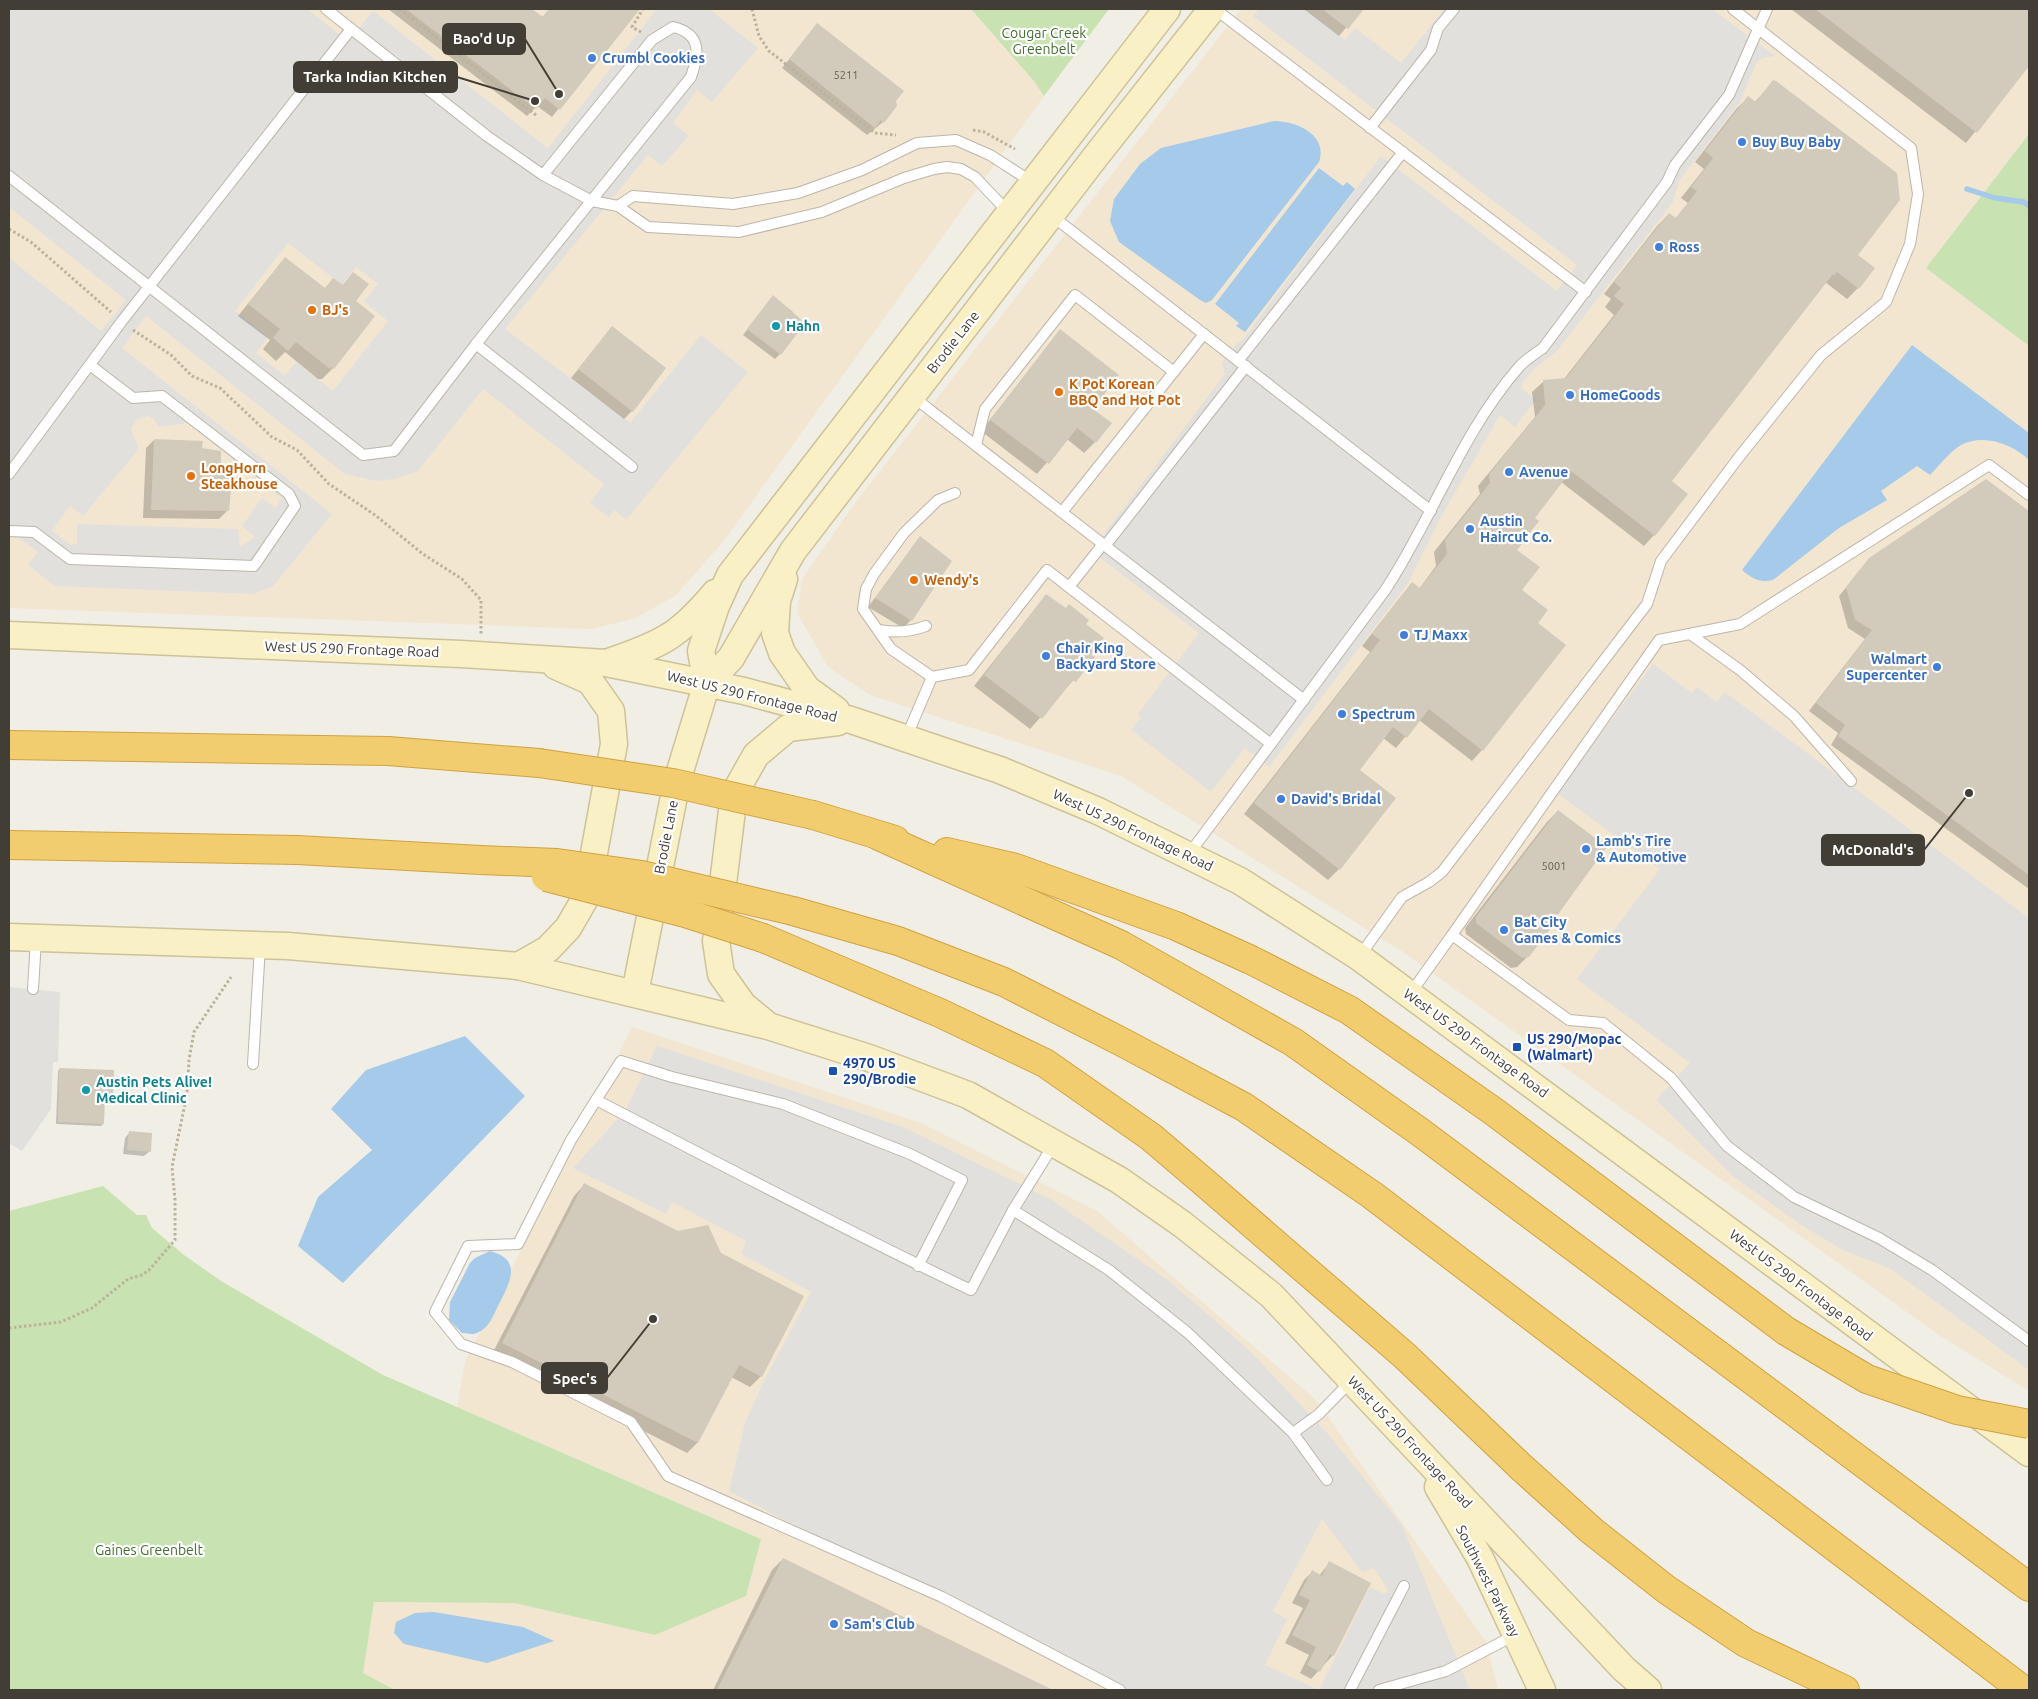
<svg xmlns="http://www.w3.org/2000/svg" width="2038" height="1699" font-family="Ubuntu,sans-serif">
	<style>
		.commercial { fill: #f2e6d1 }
		.green { fill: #c9e2b1 }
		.parking { fill: #e2e0dd; fill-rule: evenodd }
		.water { fill: #a5caea }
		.shadow { fill: #0003 }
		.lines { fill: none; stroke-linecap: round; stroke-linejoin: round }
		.stream { stroke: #a5caea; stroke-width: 5.5 }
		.building { fill: #d2cabb }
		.service-casing { stroke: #bcb6a9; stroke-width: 12 }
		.secondary-casing { stroke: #cdc298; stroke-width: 29 }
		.motorway-casing { stroke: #d0a240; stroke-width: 30 }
		.path { stroke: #bcb29b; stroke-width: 3; stroke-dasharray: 2.5 2.5; stroke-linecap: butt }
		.service { stroke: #fff; stroke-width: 10 }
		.secondary { stroke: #faf0c6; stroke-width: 26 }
		.motorway { stroke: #f2cd6f; stroke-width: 28 }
		.motorway-bridge-casing { stroke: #d0a240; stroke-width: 30; stroke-linecap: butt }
		.motorway-bridge { stroke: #f2cd6f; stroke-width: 28 }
		.shop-dot { fill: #3f7fe0; stroke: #fff; stroke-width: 2 }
		.food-dot { fill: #e8710a; stroke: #fff; stroke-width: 2 }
		.culture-dot { fill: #0f9aa8; stroke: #fff; stroke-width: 2 }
		.transit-dot { fill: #1a4fb4; stroke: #fff; stroke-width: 2 }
		.labels { text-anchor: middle; stroke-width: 4.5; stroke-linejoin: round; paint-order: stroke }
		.number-label { font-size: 11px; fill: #676156 }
		.park-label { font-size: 14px; fill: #436f2e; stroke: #fff }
		.shop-label { font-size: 14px; font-weight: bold; fill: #366cbe; stroke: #fff; text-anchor: start }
		.food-label { font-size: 14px; font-weight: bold; fill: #c56008; stroke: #fff; text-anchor: start }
		.culture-label { font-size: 14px; font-weight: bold; fill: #0d838f; stroke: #fff; text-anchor: start }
		.street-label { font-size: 14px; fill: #433e35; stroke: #fff }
		.transit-label { font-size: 14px; font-weight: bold; fill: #164399; stroke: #fff; text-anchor: start }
		.leader { fill: none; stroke: #433e35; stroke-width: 2 }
		.callout-dot { fill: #433e35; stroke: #fff; stroke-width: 2 }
		.callout { fill: #433e35; stroke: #433e35; stroke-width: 2 }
		.callout-label { font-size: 15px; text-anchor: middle; font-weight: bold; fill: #fff }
	</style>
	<rect width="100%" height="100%" fill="#f1eee5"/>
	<!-- commercial -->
	<g class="commercial">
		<polygon points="9,9 971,9 1033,80 1044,96 723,542 676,595 634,619 590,629 9,608"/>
		<polygon points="1241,9 2029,9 2029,134 1926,268 2029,346 2029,1391 1939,1335 1400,950 1121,776 870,695 828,667 797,613 802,579 855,503"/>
		<polygon points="632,1027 921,1123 1097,1211 1316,1400 1486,1642 1498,1690 395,1690 362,1673 374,1602 514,1603 655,1635 761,1539 457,1407 465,1362"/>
	</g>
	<!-- green -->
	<g class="green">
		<polygon points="971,9 1109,9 1044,96 1033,80"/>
		<polygon points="2029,134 2029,346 1926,268"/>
		<polygon points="103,1186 137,1215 146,1215 152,1228 184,1255 221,1281 383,1375 761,1539 746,1596 655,1635 514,1603 374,1602 363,1673 395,1690 9,1690 9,1211"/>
	</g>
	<!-- parking -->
	<g class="parking">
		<path d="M9,9h298l41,32 25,-30 175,137 109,-139h52l49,39 -46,54 -15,-12 -24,33 16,13 -27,30 -14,-11 -143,174 125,94 71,-88 47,37 -122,148 -11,-10 -6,7 -19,-14 14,-19 -121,-95 -65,82 -23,8 -19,2 -31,-7 -199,-158 -24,32 210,166 -59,72 -19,8 -199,-8 -27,-21 10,-13 -29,-21v-273l92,73 25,-31 -117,-93zM288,243l54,42 14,-18 22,17 -14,18 24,19 -55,70 -37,-29 -11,14 -29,-23 12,-16 -33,-26zM148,416l7,4 3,7 29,-4 95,75 -7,10 -13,-10 -20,28 13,11 -15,10 -2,-18 -161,-5v19l-6,2 -19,-14 18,-25 13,10 56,-67 -8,-20 6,-10z"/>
		<polygon points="1259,9 1305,9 1345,40 1355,28 1401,63 1444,9 1712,9 1775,56 1763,58 1757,62 1740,102 1679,181 1673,202 1556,352 1534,369 1523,382 1521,388 1536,400 1515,427 1500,415 1441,517 1408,583 1269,767 1245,748 1211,792 1131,730 1141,717 1138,714 1199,633 1091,551 1225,374 1222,363 1236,344 1242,341 1381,156 1557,291 1577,265 1253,16"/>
		<polygon points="1653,664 1692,693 1697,687 1717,702 1725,692 2029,918 2029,1370 1891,1269 1841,1249 1803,1226 1734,1177 1656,1100 1690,1063 1577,979 1660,869 1557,793"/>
		<polygon points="9,987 60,992 58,1062 53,1062 51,1109 22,1151 9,1143"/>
		<path d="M657,1046l246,81 147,72 118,81 82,71 77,82 75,92 68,165h-361l-380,-199 16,-68 18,-40 48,-91 -70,-38 5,-13 -74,-39 -6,12 -93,-46 52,-57zM1322,1519l40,53 12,-4 14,22 -4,4 -14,-7 -51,103 -54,-25 22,-46 -14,-8z"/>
	</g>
	<!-- water -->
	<g class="water">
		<path d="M1274,121c23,0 54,14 45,41l-107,138 -6,3 -6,-3 -81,-58 -9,-21 4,-22 26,-35 21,-16z"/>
		<polygon points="1319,168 1343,186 1347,182 1355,189 1245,332 1236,326 1239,323 1215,304"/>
		<path d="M1912,345l117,88v27c-16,-16 -46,-27 -68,-15 -12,7 -21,20 -31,30l-13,-9 -36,25 6,9 -48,28 -66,52c-14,3 -20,-1 -31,-10z"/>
		<polygon points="465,1036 525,1096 343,1283 298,1246 318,1197 372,1150 331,1109 366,1070"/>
		<path d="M490,1251c34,9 19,33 8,55 -5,10 -9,22 -21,27 -5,2 -10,0 -15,0l-13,-13 1,-18 20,-39 5,-5z"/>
		<polygon points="434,1612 523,1627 554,1641 487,1663 404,1644 394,1633 396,1622 415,1613"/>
	</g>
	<!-- shadow -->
	<g class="shadow">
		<polygon points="388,9 530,9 542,18 549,9 631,9 635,12 552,117 537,106 527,116"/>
		<polygon points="1304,9 1362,9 1339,36"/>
		<polygon points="1791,9 2029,9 2029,64 1966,143"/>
		<polygon points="818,24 895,101 883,122 867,135 782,68"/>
		<polygon points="1773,82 1856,255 1858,288 1847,299 1825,282 1670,481 1654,535 1644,546 1561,482 1533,518 1515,550 1521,590 1536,624 1482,750 1472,761 1419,720 1396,748 1383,738 1358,770 1339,869 1328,880 1244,814 1370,652 1362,646 1402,595 1412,584 1419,589 1436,566 1434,552 1480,494 1478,486 1535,417 1532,392 1543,382 1564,379 1614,315 1605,307 1611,299 1604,294 1658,225 1669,214 1675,219 1688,203 1681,198 1704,169 1695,162 1737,108 1748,98 1754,103"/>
		<polygon points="285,258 324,289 334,279 342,286 354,274 355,301 333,368 322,379 318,379 285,352 276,361 263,349 270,340 238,316"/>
		<polygon points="773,297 793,312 780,354 775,359 743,335"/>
		<polygon points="612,328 632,411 624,419 571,378"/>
		<polygon points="1060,331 1095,442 1084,453 1067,439 1037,474 981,431"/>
		<polygon points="154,440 201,449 219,473 227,511 219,519 143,518 146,448"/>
		<polygon points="1986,481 2029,512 2029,889 1831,745 1838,733 1809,711 1865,639 1848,628 1839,596 1870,559"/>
		<polygon points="920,538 911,620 903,628 868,607"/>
		<polygon points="1046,595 1085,624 1089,655 1093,658 1030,729 974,686"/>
		<polygon points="1558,811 1606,847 1528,956 1517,967 1511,968 1466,934 1465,928 1547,822"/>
		<polygon points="60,1069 112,1097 104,1099 103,1124 101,1126 56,1124 58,1071"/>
		<polygon points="130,1132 150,1151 144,1156 123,1154 125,1138"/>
		<polygon points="584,1185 761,1376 750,1387 731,1377 697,1443 687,1453 492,1354 574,1196"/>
		<polygon points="783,1559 1050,1690 713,1690 772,1570"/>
		<polygon points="1329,1563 1333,1655 1311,1679 1300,1673 1309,1655 1285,1643 1303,1608 1292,1603 1304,1580 1312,1572 1319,1576"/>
	</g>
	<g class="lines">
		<!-- stream -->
		<polyline class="stream" points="1967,189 1995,198 2024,202 2029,206"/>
	</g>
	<!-- building -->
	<g class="building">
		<polygon points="406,9 532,9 543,17 549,9 640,9 560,110 545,98 536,109"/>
		<polygon points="1322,9 1364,9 1348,29"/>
		<polygon points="1815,9 2029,9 2029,66 1977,133"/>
		<polygon points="817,23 904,91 896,101 897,106 884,123 881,120 875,128 789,59"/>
		<polygon points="1773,80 1776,81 1897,173 1900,200 1858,255 1875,268 1859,289 1837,272 1834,275 1833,274 1672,481 1688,494 1655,536 1571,471 1535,518 1539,521 1517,550 1540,567 1522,590 1548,610 1538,623 1566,645 1483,751 1429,709 1407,738 1393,727 1360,770 1396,798 1340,870 1254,803 1380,640 1372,634 1412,582 1420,588 1447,554 1445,540 1490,483 1489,474 1545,405 1543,380 1566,378 1624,304 1614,296 1621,288 1614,282 1669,213 1676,218 1697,191 1691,187 1713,158 1705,151 1748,96 1756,102"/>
		<polygon points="285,257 325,288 333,278 343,285 353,272 369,284 356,301 375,316 334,369 331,367 330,369 296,342 288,351 273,338 280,329 248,304"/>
		<polygon points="773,295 805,323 781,355 747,329"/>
		<polygon points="612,326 666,368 633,412 578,369"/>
		<polygon points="1060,329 1119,375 1093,409 1112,423 1096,443 1077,428 1049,464 990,420"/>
		<polygon points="154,439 203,441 202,448 221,451 221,472 230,472 229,481 232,481 229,511 151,510"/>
		<polygon points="1986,479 2029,511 2029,875 1838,736 1845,725 1816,703 1872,630 1855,620 1846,587 1869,558"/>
		<polygon points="920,536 952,561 912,621 875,598"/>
		<polygon points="1046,594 1066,608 1069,604 1089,620 1086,624 1104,638 1091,655 1095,657 1076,682 1073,680 1042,719 984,675"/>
		<polygon points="1558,810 1607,847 1559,912 1553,925 1529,957 1522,958 1476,923 1476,917"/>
		<polygon points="59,1068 114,1070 113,1098 105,1098 104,1124 58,1122"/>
		<polygon points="129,1131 152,1133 151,1152 127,1150"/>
		<polygon points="584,1183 678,1231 708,1225 721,1253 804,1296 762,1377 739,1365 698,1443 502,1343"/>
		<polygon points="783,1558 1053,1690 717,1690"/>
		<polygon points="1329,1561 1371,1583 1334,1656 1330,1654 1320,1672 1307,1665 1316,1647 1292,1635 1310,1600 1299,1595 1312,1570 1322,1576"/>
	</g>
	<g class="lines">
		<defs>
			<g id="service">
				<polyline points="326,9 487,136 543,175 592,201 618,206 648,227 739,232 822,212 904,178 934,169 947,167 961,169 975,177 1009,213"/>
				<polyline points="1215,9 1586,292"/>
				<polyline points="1370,128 1431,50 1438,28 1454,9"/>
				<polyline points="9,176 363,455 394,451 476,344 632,467"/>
				<polyline points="618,206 633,196 733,204 798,193 862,170 917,143 956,140 990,155 1032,182"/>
				<polyline points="1051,215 1431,511"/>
				<path d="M476,344l215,-267c8,-23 11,-43 -18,-50l-21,13 -109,135"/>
				<polyline points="1238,361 1403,152"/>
				<polyline points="912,396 1304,700"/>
				<polyline points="976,445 985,409 1075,295 1174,372"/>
				<polyline points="9,474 122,321 351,29"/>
				<polyline points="1062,512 1204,334"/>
				<polyline points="9,531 34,532 70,559 254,566 295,506 289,494 162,396 133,398 90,365"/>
				<polyline points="1105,546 1246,366"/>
				<polyline points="1069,587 1103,544"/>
				<path d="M878,630c17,3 32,2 48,-4"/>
				<polyline points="1690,634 1740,670 1794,716 1851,781"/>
				<polyline points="932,677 891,649 863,609 866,589 874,574 904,533 938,500 955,493"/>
				<polyline points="906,738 932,677 969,670 1047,570 1271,744"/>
				<path d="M1189,854l197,-265c47,-72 76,-157 133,-222 7,-8 16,-13 24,-19l124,-166 8,-17 54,-70 38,-86"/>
				<polyline points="1452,935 1659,640 1740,624 1989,465 2029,495"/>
				<polyline points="1359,957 1402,897 1429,882 1442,872 1647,604 1661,561 1739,457 1821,355 1886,302 1910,244 1918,194 1911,148 1733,9"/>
				<polyline points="33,989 36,939"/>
				<polyline points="1410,994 1452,935 1569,1020 1603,1023 1671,1078 1727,1146 1794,1197 1879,1238 1932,1270 2029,1341"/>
				<polyline points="253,1064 260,946"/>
				<polyline points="596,1100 571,1140 518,1244 468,1246 435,1312 461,1344 512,1362 631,1422 668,1476 942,1597 1120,1690"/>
				<polyline points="1013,1210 1109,1270 1188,1333 1293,1433"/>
				<path d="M918,1266l44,-86 -52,-26 -127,-50 -111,-27 -51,-16 -25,39c125,64 248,130 375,190l42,-80 41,-66"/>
				<polyline points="1327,1480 1293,1433 1319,1414 1351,1381"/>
				<polyline points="1350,1690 1404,1586"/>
				<polyline points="1379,1690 1446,1671 1515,1635"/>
			</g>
			<g id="secondary">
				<polyline points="784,579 777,601 775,633 782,653 807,689 836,710"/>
				<polyline points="9,635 461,654 606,663 744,691 851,720 1000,770 1098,811 1240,881 1359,957 2029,1453"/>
				<path d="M609,662c53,-18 70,-26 106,-69"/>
				<polyline points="707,683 731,658 793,551 1096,156 1212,9"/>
				<polyline points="9,937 288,946 518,966 768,1026 869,1058 968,1095 1119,1180 1182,1224 1271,1295 1624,1669 1648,1690"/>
				<polyline points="518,966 548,949 568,928 586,897 614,744 611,711 590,681 556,666"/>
				<polyline points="635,993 677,781 707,683 701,651 716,606 730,575 1167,9"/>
				<polyline points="766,1024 743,1005 721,974 716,941 734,794 756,755 788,728 838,722"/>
				<polyline points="1438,1487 1480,1558 1542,1690"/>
			</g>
			<g id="motorway">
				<polyline points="9,745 388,751 539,763"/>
				<polyline points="813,815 895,840"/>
				<polyline points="879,836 1121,945 1293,1042 1420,1132 2029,1587"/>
				<polyline points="9,845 297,850 481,860"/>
				<polyline points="947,852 1016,868 1176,926 1251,960 1349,1010 1493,1111 1786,1331"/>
				<polyline points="793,911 898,941 1004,982 1122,1042 1244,1107 1372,1195 2023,1690"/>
				<polyline points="763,938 940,1013 1045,1063 1151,1137 1205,1183 1405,1356 1521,1467 1592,1531 1667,1590 1746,1643 1845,1690"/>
			</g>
		</defs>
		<!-- service casing -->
		<use href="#service" class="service-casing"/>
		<!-- secondary casing -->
		<use href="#secondary" class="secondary-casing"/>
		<!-- motorway casing -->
		<use href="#motorway" class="motorway-casing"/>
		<!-- path -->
		<g class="path">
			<polyline points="400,9 536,115"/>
			<polyline points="752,9 759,36 769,51 875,133 896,135"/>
			<polyline points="641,32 632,27 643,9"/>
			<polyline points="973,130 984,132 1015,149"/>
			<polyline points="9,229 31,242 111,312"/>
			<polyline points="133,330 171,355 192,376 220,388 272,437 297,450 329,484 375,515 423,554 462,579 481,600 481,634"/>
			<polyline points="9,1328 61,1322 92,1308 128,1279 142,1275 149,1270 175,1240 175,1200 172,1167 187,1094 189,1060 194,1032 231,977"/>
		</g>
		<!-- service -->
		<use href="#service" class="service"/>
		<!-- secondary -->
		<use href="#secondary" class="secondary"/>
		<!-- motorway -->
		<use href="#motorway" class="motorway"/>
		<defs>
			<g id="motorway-bridge">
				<polyline points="539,763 673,783 813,815"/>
				<polyline points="481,860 557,863 642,875 793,911"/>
				<polyline points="546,877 685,913 763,938"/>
				<polyline points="1786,1331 1867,1379 1957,1410 2029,1424"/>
			</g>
		</defs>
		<!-- motorway-bridge casing -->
		<use href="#motorway-bridge" class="motorway-bridge-casing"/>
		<!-- motorway-bridge -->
		<use href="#motorway-bridge" class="motorway-bridge"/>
	</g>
	<!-- markers -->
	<g class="shop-dot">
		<circle cx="592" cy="58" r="5"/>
		<circle cx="1742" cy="142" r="5"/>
		<circle cx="1659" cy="247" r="5"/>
		<circle cx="1570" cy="395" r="5"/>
		<circle cx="1509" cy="472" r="5"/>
		<circle cx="1470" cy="529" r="5"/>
		<circle cx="1404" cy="635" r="5"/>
		<circle cx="1046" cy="656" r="5"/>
		<circle cx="1937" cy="667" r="5"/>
		<circle cx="1342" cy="714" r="5"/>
		<circle cx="1281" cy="799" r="5"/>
		<circle cx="1586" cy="849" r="5"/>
		<circle cx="1504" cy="930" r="5"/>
		<circle cx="834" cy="1624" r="5"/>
	</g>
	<g class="food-dot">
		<circle cx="312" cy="310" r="5"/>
		<circle cx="1059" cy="392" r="5"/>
		<circle cx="191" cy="476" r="5"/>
		<circle cx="914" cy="580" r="5"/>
	</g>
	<g class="culture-dot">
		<circle cx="776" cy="326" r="5"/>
		<circle cx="86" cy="1090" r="5"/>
	</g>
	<g class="transit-dot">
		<rect x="1512" y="1042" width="10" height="10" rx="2.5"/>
		<rect x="828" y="1066" width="10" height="10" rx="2.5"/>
	</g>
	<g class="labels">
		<!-- number labels -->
		<g class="number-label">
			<text x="846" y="79">5211</text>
			<text x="1554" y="870">5001</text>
		</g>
		<!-- park labels -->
		<g class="park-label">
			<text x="1044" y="38">Cougar Creek<tspan x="1044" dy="16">Greenbelt</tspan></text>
			<text x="149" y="1555">Gaines Greenbelt</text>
		</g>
		<!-- shop labels -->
		<g class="shop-label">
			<text x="602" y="63">Crumbl Cookies</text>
			<text x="1752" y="147">Buy Buy Baby</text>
			<text x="1669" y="252">Ross</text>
			<text x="1580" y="400">HomeGoods</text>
			<text x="1519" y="477">Avenue</text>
			<text x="1480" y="526">Austin<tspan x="1480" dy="16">Haircut Co.</tspan></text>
			<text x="1414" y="640">TJ Maxx</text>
			<text x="1056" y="653">Chair King<tspan x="1056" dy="16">Backyard Store</tspan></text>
			<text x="1927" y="664" text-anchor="end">Walmart<tspan x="1927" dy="16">Supercenter</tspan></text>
			<text x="1352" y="719">Spectrum</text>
			<text x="1291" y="804">David's Bridal</text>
			<text x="1596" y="846">Lamb's Tire<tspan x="1596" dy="16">&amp; Automotive</tspan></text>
			<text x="1514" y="927">Bat City<tspan x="1514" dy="16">Games &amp; Comics</tspan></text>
			<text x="844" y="1629">Sam's Club</text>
		</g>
		<!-- food labels -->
		<g class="food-label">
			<text x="322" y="315">BJ's</text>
			<text x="1069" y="389">K Pot Korean<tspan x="1069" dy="16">BBQ and Hot Pot</tspan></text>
			<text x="201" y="473">LongHorn<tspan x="201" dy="16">Steakhouse</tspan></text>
			<text x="924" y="585">Wendy's</text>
		</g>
		<!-- culture labels -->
		<g class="culture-label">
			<text x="786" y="331">Hahn</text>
			<text x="96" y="1087">Austin Pets Alive!<tspan x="96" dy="16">Medical Clinic</tspan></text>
		</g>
		<!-- street labels -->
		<g class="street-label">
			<text transform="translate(953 342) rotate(-52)" y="5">Brodie Lane</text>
			<text transform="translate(352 649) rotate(2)" y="5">West US 290 Frontage Road</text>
			<text transform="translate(752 696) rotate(14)" y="5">West US 290 Frontage Road</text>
			<text transform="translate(1133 830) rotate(25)" y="5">West US 290 Frontage Road</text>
			<text transform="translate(666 837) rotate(-79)" y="5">Brodie Lane</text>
			<text transform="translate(1476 1043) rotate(36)" y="5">West US 290 Frontage Road</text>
			<text transform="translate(1801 1285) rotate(37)" y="5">West US 290 Frontage Road</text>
			<text transform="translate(1410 1442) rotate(47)" y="5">West US 290 Frontage Road</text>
			<text transform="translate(1488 1581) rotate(63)" y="5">Southwest Parkway</text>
		</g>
		<!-- transit labels -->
		<g class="transit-label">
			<text x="1527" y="1044">US 290/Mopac<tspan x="1527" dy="16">(Walmart)</tspan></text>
			<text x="843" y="1068">4970 US<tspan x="843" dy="16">290/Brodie</tspan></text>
		</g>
	</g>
	<!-- callouts -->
	<path class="leader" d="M559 94L525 39M535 101L457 77M1969 793L1924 850M653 1319L607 1378"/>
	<g class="callout-dot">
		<circle cx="559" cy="94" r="5"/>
		<circle cx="535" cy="101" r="5"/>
		<circle cx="1969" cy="793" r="5"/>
		<circle cx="653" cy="1319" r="5"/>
	</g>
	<g class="callout">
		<rect x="443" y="24" width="82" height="30" rx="5"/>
		<rect x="294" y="62" width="163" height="30" rx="5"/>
		<rect x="1822" y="835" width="102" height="30" rx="5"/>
		<rect x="542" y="1363" width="65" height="30" rx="5"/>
	</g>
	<g class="callout-label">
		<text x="484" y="44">Bao'd Up</text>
		<text x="375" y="82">Tarka Indian Kitchen</text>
		<text x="1873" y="855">McDonald's</text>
		<text x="575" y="1384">Spec's</text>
	</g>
	<!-- border -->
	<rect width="2038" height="1699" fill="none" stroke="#433e35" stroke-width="20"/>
</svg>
